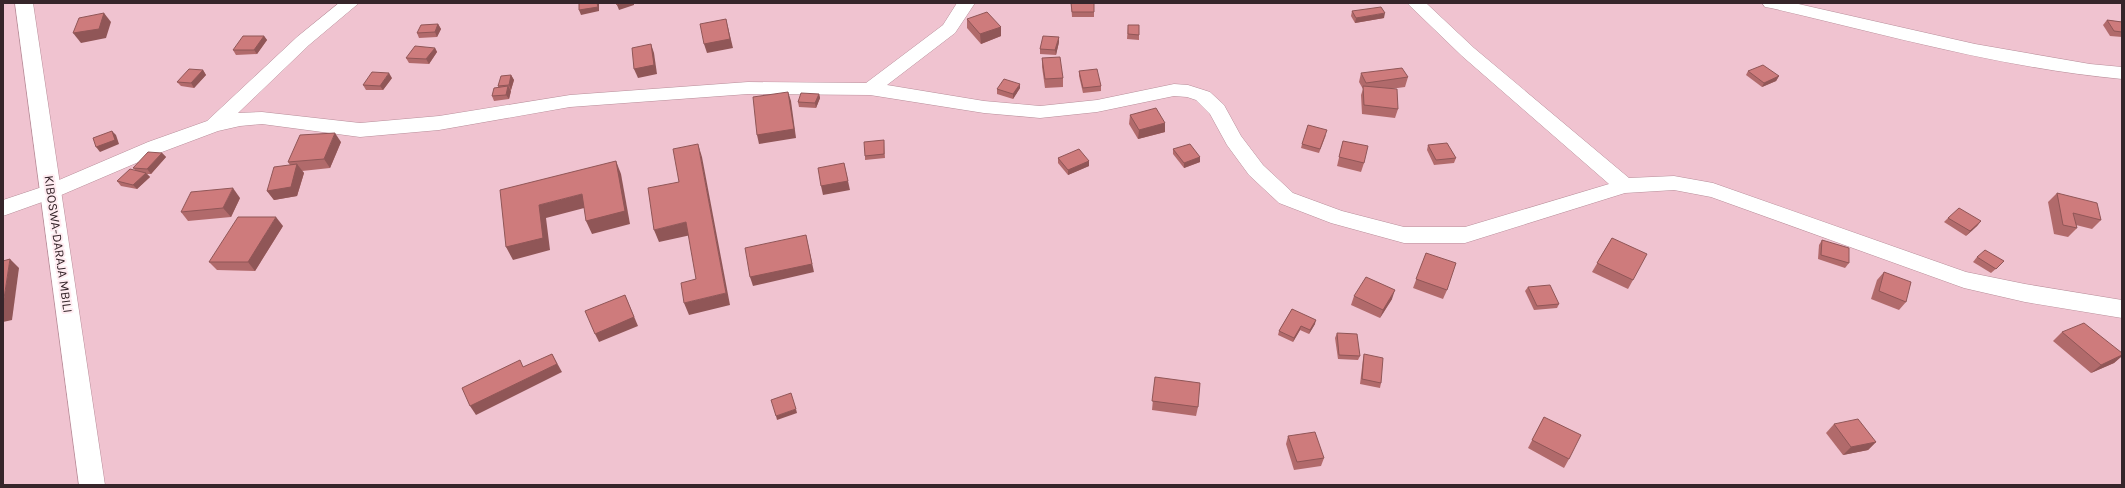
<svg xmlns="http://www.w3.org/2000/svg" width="2125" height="488" font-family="Karla,sans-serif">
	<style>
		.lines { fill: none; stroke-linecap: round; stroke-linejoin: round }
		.street-casing { stroke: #b88e9a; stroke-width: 1 }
		.secondary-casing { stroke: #b88e9a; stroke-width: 1 }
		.street { fill: #fff; fill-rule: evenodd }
		.secondary { fill: #fff; fill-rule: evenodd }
		.wall { fill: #b16a6b }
		.shaded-wall { fill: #905657 }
		.building { fill: #ce7b7c; stroke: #905657 }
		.labels { text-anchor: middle; stroke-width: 4; stroke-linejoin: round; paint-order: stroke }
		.street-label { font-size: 13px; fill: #36252a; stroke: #ffecf1 }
	</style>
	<rect width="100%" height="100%" fill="#f0c3d0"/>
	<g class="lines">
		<defs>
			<g id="street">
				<polygon points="339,3 359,3 309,45 238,113 262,112 360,123 439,116 570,95 748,82 866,83 943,25 957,3 975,3 955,33 887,85 984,101 1040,106 1097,100 1174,84 1188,85 1210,92 1224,105 1241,136 1263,165 1293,193 1342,211 1404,227 1465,227 1609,184 1462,56 1407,3 1426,3 1474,48 1629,178 1674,176 1713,183 1966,272 2025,284 2122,300 2122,318 2025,302 1964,288 1711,197 1674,190 1625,193 1465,243 1404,243 1331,223 1279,203 1249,175 1227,145 1210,114 1196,100 1187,97 1174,96 1097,112 1040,118 984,113 870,95 748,94 570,107 439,130 360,137 262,124 240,126 218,131 162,152 59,196 3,216 3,200 45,186 148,142 207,121 297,37"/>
				<path d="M1762,3h32l181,41 115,20 32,3v12c-119,-11 -235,-44 -351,-71l-6,-1z"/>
			</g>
			<polygon id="secondary" points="15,3 33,3 105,485 79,485"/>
		</defs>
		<!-- street casing -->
		<use href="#street" class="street-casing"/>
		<!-- secondary casing -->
		<use href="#secondary" class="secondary-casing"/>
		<!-- street -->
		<use href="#street" class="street"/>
		<!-- secondary -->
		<use href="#secondary" class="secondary"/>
	</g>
	<!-- wall -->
	<g class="wall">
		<polygon points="1071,3 1094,12 1094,17 1072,17"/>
		<polygon points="1352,11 1384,18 1355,23 1351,16"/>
		<polygon points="967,19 1001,27 1001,36 981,44 967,28"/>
		<polygon points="2107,20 2122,22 2122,37 2110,36 2103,25"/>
		<polygon points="438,24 441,29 437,37 419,38 417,33"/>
		<polygon points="1128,25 1139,25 1139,40 1127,39"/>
		<polygon points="264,36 267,40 257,54 236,55 233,50"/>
		<polygon points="1059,42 1056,55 1040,54 1040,49"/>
		<polygon points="435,48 437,52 429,64 409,63 406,58"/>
		<polygon points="1042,58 1063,78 1063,87 1045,88 1042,67"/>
		<polygon points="203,70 206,75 194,88 181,86 177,82"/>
		<polygon points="1079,71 1101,86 1101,91 1083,93 1079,76"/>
		<polygon points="1748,71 1779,76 1776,81 1762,87 1746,75"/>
		<polygon points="1361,73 1408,77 1405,87 1390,89 1398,109 1395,118 1362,114 1361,95 1363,89 1359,82"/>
		<polygon points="511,75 514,80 511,90 510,90 511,91 509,99 494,101 492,96 498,87 498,86"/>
		<polygon points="392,78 383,90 366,90 363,85"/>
		<polygon points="1020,88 1013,99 997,94 997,89"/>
		<polygon points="819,94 820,98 816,108 799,107 798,102"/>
		<polygon points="1130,115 1165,123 1165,132 1138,139 1129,124"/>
		<polygon points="1326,135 1319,153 1301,148 1302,144"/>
		<polygon points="884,140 885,158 865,160 865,156"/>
		<polygon points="1343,141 1364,163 1361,172 1337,166"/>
		<polygon points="341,142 330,168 302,171 304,173 297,196 274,200 267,191 290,165 288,162"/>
		<polygon points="1428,145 1456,158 1454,163 1434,165 1427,150"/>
		<polygon points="1173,149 1200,157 1200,162 1184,168 1173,154"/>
		<polygon points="162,153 166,157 151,174 147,174 150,177 137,189 121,186 117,181 135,170 133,168"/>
		<polygon points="1058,158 1089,161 1089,166 1068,175 1058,163"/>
		<polygon points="2057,193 2101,220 2092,229 2076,225 2077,228 2068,237 2054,234 2048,202"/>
		<polygon points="240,198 231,217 188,221 181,212"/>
		<polygon points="1948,218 1981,221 1977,226 1966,236 1944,222"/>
		<polygon points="283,226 255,271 217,270 209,262"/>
		<polygon points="1612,238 1633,280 1628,289 1592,272"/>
		<polygon points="1822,240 1849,263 1845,268 1818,259 1819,245"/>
		<polygon points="1426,253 1447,290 1443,299 1413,288"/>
		<polygon points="1977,257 1999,266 1991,273 1973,262"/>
		<polygon points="1884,272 1906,302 1899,310 1871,299 1877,280"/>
		<polygon points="1528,287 1559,304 1557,308 1534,310 1525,291"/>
		<polygon points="1354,296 1392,299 1380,318 1351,305"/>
		<polygon points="1292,309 1315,324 1309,334 1300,330 1293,342 1278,335 1279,331"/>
		<polygon points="2062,332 2122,353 2122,356 2114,363 2091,373 2053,341"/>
		<polygon points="1337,333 1360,356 1358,360 1338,359 1335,338"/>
		<polygon points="1364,354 1381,383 1380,388 1360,384 1363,359"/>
		<polygon points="1155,377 1198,407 1196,416 1152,410"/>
		<polygon points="1544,417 1569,459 1564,468 1528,448"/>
		<polygon points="1834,424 1876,442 1868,450 1843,455 1826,433"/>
		<polygon points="1288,436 1324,458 1321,466 1294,470 1286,444"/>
	</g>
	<!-- shaded-wall -->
	<g class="shaded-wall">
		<polygon points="597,3 599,3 599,11 581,15 579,10"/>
		<polygon points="623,3 634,3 634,5 619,10 617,5"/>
		<polygon points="104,13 111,22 106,38 81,43 73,33"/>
		<polygon points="1385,13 1384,18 1355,23 1356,18"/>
		<polygon points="726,19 733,48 707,53 704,44"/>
		<polygon points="438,24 441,29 437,37 435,32"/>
		<polygon points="1001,27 1001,36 981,44 980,34"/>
		<polygon points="264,36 267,40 257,54 254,50"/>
		<polygon points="1059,37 1059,42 1056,55 1055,50"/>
		<polygon points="651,44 654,53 657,74 638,78 634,69"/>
		<polygon points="435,48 437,52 429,64 426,59"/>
		<polygon points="203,70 206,75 194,88 191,83"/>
		<polygon points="389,73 392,78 383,90 380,86"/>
		<polygon points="511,75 514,80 511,90 509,85"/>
		<polygon points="1779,76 1776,81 1762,87 1764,83"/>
		<polygon points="1020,84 1020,88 1013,99 1013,94"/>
		<polygon points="508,86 511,91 509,99 506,95"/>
		<polygon points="788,92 791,101 796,138 759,144 757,135"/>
		<polygon points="819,94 820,98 816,108 815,103"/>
		<polygon points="1165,123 1165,132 1138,139 1139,130"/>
		<polygon points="112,131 116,135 119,144 100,152 96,147"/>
		<polygon points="335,133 341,142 330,168 324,159"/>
		<polygon points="698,144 702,157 730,305 689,315 684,303 726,293"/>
		<polygon points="162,153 166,157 151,174 147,169"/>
		<polygon points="1200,157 1200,162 1184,168 1184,163"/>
		<polygon points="616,161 621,174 630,224 592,234 586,221"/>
		<polygon points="1089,161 1089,166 1068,175 1068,170"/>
		<polygon points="844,163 850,190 823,195 821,186"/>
		<polygon points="297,164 304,173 297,196 274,200 267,191"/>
		<polygon points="146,173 150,177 137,189 133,185"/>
		<polygon points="233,188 240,198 231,217 223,208"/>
		<polygon points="582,194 588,207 546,218 550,250 513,260 506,247 539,205"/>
		<polygon points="276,217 283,226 255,271 248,262"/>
		<polygon points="1981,221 1977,226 1966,236 1970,231"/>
		<polygon points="686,222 691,235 659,242 654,230"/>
		<polygon points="806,235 814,272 753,286 750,277"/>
		<polygon points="10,259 19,268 12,320 3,322 3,305"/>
		<polygon points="1395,290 1392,299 1380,318 1383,310"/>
		<polygon points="625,295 638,326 599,342 595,334"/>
		<polygon points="1316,320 1315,324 1309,334 1310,330"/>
		<polygon points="1301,326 1300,330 1293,342 1294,338"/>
		<polygon points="552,354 562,372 476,415 470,406"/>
		<polygon points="2122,355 2122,356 2114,363 2091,373 2101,365"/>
		<polygon points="796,409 797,413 777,420 776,416"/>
		<polygon points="1876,442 1868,450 1843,455 1851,447"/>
	</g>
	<!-- building -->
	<g class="building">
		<polygon points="579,3 597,3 598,7 579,10"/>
		<polygon points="616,3 623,3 617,5"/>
		<polygon points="1071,3 1094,3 1094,12 1072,12"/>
		<polygon points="1381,7 1385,13 1356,18 1352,11"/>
		<polygon points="987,12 1001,27 980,34 967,19"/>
		<polygon points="104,13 99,29 73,33 79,18"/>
		<polygon points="726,19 730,39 704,44 700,24"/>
		<polygon points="2107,20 2122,22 2122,32 2114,31"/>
		<polygon points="438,24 435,32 417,33 421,25"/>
		<polygon points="1128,25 1139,25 1139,35 1128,34"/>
		<polygon points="243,36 264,36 254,50 233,50"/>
		<polygon points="1043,36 1059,37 1055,50 1040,49"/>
		<polygon points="651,44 654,65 634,69 632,48"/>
		<polygon points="415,46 435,48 426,59 406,58"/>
		<polygon points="1060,57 1063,78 1045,79 1042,58"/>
		<polygon points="1763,65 1779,76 1764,83 1748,71"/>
		<polygon points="1402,68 1408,77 1366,83 1361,73"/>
		<polygon points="189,69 203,70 191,83 177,82"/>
		<polygon points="1097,69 1101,86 1083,88 1079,71"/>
		<polygon points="372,72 389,73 380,86 363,85"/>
		<polygon points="511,75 509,85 498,86 501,76"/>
		<polygon points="1004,79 1020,84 1013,94 997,89"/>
		<polygon points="508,86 506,95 492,96 494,88"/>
		<polygon points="1363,86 1397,89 1398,109 1364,105"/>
		<polygon points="788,92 794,129 757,135 753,97"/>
		<polygon points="801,93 819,94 815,103 798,102"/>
		<polygon points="1156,108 1165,123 1139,130 1130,115"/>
		<polygon points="1308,125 1327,130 1320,149 1302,144"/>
		<polygon points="112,131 115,140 96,147 93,138"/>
		<polygon points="335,133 324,159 288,162 300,135"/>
		<polygon points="884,140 884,154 865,156 864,142"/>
		<polygon points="1343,141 1368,146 1364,163 1339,157"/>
		<polygon points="1447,143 1456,158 1436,160 1428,145"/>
		<polygon points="698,144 726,293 684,303 681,283 696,279 686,222 654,230 648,188 679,182 673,149"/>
		<polygon points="1190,144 1200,157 1184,163 1173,149"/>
		<polygon points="1079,149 1089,161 1068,170 1058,158"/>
		<polygon points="148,152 162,153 147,169 133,168"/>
		<polygon points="616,161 625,211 586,221 582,194 539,205 543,238 506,247 500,190"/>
		<polygon points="844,163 848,181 821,186 818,168"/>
		<polygon points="297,164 291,187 267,191 274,167"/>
		<polygon points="130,169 146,173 133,185 117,181"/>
		<polygon points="233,188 223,208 181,212 191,192"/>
		<polygon points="2057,193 2097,203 2101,220 2073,213 2077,228 2063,225"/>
		<polygon points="1959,208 1981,221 1970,231 1948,218"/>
		<polygon points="238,217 276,217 248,262 209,262"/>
		<polygon points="806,235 812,264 750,277 745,248"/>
		<polygon points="1612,238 1647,254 1633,280 1597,263"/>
		<polygon points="1822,240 1849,248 1849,263 1821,255"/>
		<polygon points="1985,250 2004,261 1996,269 1977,257"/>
		<polygon points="1426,253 1456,263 1447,290 1416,279"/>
		<polygon points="10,259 3,305 3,261"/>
		<polygon points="1884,272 1911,282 1906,302 1879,291"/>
		<polygon points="1366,277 1395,290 1383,310 1354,296"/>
		<polygon points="1550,285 1559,304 1537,306 1528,287"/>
		<polygon points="625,295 634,317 595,334 585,311"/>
		<polygon points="1292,309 1316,320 1310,330 1301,326 1294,338 1279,331"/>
		<polygon points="2084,323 2122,353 2122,355 2101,365 2062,332"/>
		<polygon points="1337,333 1357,334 1360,356 1339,355"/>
		<polygon points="552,354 557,364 470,406 462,388 520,360 523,367"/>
		<polygon points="1364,354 1383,358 1381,383 1362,379"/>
		<polygon points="1155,377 1200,383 1198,407 1152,401"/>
		<polygon points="791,393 796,409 776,416 771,400"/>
		<polygon points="1544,417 1581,435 1569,459 1532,440"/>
		<polygon points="1858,419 1876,442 1851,447 1834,424"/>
		<polygon points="1315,432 1324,458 1297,462 1288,436"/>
	</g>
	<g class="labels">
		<!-- street labels -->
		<g class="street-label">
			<text transform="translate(59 244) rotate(82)" y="5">KIBOSWA-DARAJA MBILI</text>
		</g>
	</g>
	<!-- border -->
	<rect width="2125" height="488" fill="none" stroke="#36252a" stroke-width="8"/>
</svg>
